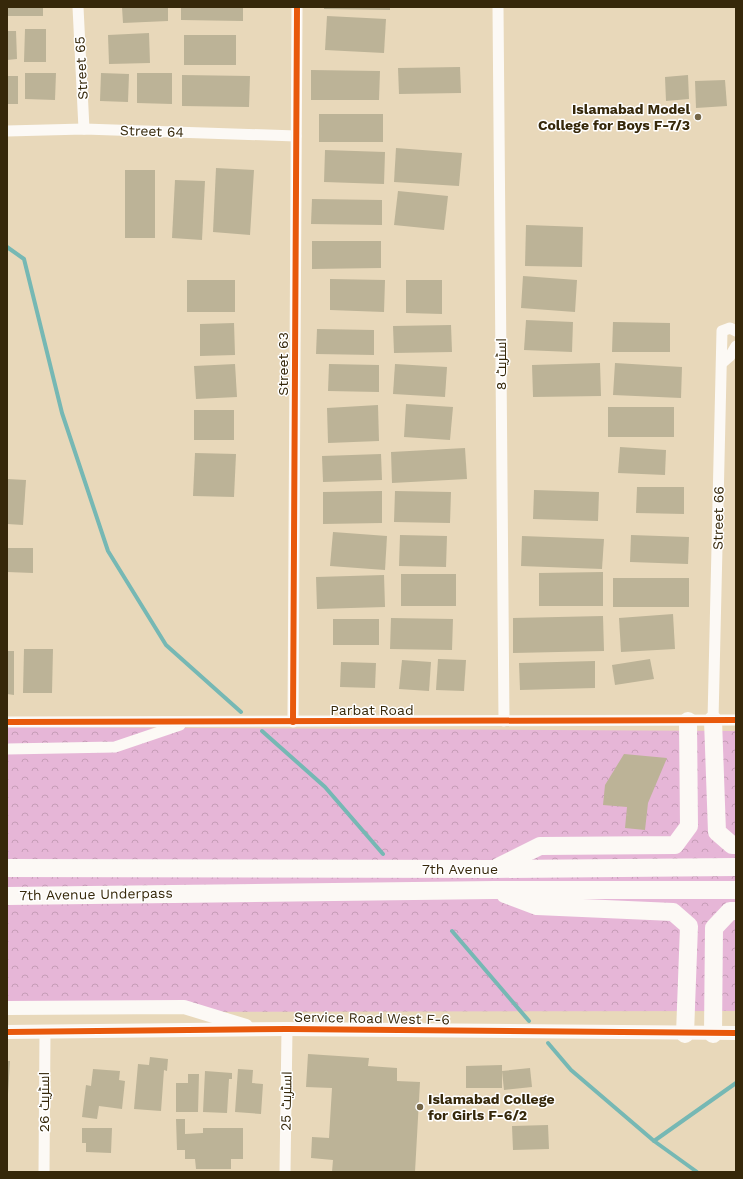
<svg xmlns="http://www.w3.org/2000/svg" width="743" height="1179" font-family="'Work Sans',Cairo,sans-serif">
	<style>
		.forest { fill: url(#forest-crowns) }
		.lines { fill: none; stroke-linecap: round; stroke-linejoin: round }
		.stream { stroke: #76b8b4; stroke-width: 4 }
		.building { fill: #bcb397 }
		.minor { stroke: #fcf9f5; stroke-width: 11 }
		.tertiary { stroke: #fcf9f5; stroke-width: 14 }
		.primary { stroke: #fcf9f5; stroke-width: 18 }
		.cycleway-casing { stroke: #fff; stroke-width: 8 }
		.cycleway { stroke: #e8590c; stroke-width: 6 }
		.poi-dot { fill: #746648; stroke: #fff; stroke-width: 1.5 }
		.labels { text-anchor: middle; stroke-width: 3; stroke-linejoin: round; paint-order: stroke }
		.street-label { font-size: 14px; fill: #36280a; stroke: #fff }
		.poi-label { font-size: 14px; font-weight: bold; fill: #36280a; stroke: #fff; text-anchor: end }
	</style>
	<defs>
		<pattern id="forest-crowns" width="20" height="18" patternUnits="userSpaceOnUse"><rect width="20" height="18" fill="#e6b6d7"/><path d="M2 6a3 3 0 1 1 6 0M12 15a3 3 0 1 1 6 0" fill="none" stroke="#c69cb7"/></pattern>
	</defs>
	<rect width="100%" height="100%" fill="#e8d8ba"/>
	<!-- forest -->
	<polygon class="forest" points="7,727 736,731 736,1011 7,1012"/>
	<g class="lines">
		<!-- stream -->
		<g class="stream">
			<polyline points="7,247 24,259 62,413 108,551 166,645 241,712"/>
			<polyline points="262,731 325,787 383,854"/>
			<polyline points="452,931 529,1021"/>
			<polyline points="548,1043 571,1070 654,1141 736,1083"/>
			<polyline points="654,1141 697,1172"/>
		</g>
	</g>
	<!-- building -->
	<g class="building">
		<rect x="7" y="7" width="36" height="9"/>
		<polygon points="122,7 168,7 168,21 123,23"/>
		<polygon points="181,7 243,7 243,21 181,20"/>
		<polygon points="324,7 390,7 390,10 324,9"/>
		<polygon points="327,16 386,19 384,53 325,50"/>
		<polygon points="25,29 46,29 46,62 24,62"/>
		<polygon points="7,31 16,31 17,59 7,60"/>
		<polygon points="149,33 150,63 109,64 108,35"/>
		<rect x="184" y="35" width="52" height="30"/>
		<polygon points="460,67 461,93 399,94 398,68"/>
		<polygon points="311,70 380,71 379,100 311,100"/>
		<polygon points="25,73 56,73 55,100 25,99"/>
		<polygon points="101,73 129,74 128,102 100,101"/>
		<polygon points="137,73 172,73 172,104 137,103"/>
		<polygon points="182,75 250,76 249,107 182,106"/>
		<polygon points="688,75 689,99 666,101 665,77"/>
		<rect x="7" y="76" width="11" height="28"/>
		<polygon points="725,80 727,106 696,108 695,81"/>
		<rect x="319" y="114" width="64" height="28"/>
		<polygon points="396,148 462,153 459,186 394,182"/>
		<polygon points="325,150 385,152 384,184 324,182"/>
		<polygon points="216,168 254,170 250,235 213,232"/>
		<rect x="125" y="170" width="30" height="68"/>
		<polygon points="175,180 205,181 202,240 172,238"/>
		<polygon points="398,191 448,196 444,230 394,225"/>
		<polygon points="312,199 382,200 382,225 311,224"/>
		<polygon points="526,225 583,227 582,267 525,266"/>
		<polygon points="312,241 381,241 381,268 312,269"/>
		<polygon points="523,276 577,280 575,312 521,308"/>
		<polygon points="330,279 385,280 384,312 330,310"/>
		<rect x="187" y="280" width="48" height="32"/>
		<polygon points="406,280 442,280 442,314 406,313"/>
		<polygon points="526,320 573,322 572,352 524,350"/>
		<polygon points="613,322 670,323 670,352 612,352"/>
		<polygon points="234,323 235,355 200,356 200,324"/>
		<polygon points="451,325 452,352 394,353 393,326"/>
		<polygon points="317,329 374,330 374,355 316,354"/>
		<polygon points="600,363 601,396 533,397 532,365"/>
		<polygon points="615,363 682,367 681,398 613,395"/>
		<polygon points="235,364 237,397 196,399 194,366"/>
		<polygon points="329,364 379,365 379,392 328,391"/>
		<polygon points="395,364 447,367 445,397 393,394"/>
		<polygon points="406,404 453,407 450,440 404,437"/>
		<polygon points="378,405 379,441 328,443 327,408"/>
		<rect x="608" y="407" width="66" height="30"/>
		<rect x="194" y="410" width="40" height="30"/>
		<polygon points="620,447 666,450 665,475 618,473"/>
		<polygon points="465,448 467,479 392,483 391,452"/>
		<polygon points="195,453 236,454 234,497 193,496"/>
		<polygon points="381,454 382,480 323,482 322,456"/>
		<polygon points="7,479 26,480 23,525 7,524"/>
		<polygon points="637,487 684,487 684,514 636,513"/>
		<polygon points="534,490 599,492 598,521 533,519"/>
		<polygon points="382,491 382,523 323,524 323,492"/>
		<polygon points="395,491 451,492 450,523 394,522"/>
		<polygon points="333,532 387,536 385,570 330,566"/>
		<polygon points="400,535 447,536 446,567 399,566"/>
		<polygon points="631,535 689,537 688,564 630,562"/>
		<polygon points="522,536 604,539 602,569 521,566"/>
		<polygon points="7,548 33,548 33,573 7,572"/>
		<polygon points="603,572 603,606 539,606 539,573"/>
		<rect x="401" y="574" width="55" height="32"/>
		<polygon points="384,575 385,607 317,609 316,577"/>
		<rect x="613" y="578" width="76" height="29"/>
		<polygon points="673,614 675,649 621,652 619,618"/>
		<polygon points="603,616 604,651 513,653 513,618"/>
		<polygon points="391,618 453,619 452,650 390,649"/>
		<rect x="333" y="619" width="46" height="26"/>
		<polygon points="24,649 53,649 52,693 23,693"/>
		<polygon points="7,651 14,651 14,695 7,694"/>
		<polygon points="438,659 466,660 464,691 436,690"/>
		<polygon points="650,659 654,679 615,685 612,665"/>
		<polygon points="402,660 431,662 429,691 399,689"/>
		<polygon points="595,661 595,688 520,690 519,663"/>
		<polygon points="341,662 376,663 375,688 340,687"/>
		<polygon points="624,754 667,758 648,803 645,830 625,828 627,807 603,805 605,785"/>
		<polygon points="308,1054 369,1058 368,1066 397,1068 397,1081 420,1082 415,1172 332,1172 333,1160 311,1158 312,1137 329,1138 332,1088 306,1087"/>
		<polygon points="150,1057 168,1059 167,1071 164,1070 161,1111 134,1109 138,1064 149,1065"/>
		<polygon points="7,1061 10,1061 8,1094 7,1094"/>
		<polygon points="502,1065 502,1088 466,1088 466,1066"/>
		<polygon points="530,1068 532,1087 504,1090 502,1071"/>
		<polygon points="93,1069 120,1071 119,1080 125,1081 122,1109 99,1106 97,1119 82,1117 86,1085 91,1086"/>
		<polygon points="238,1069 253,1070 252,1083 263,1084 261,1114 235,1112"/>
		<polygon points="205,1071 232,1073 232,1079 229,1079 227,1113 203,1112"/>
		<polygon points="188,1074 199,1074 198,1112 176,1112 176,1083 188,1083"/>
		<polygon points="176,1119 185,1119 185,1134 203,1133 203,1128 243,1128 243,1159 231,1159 231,1169 196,1169 195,1159 185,1159 185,1150 177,1150"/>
		<polygon points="548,1125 549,1149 513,1150 512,1126"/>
		<polygon points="82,1128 112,1128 111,1153 86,1152 86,1143 82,1143"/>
	</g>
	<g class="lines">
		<!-- minor -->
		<g class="minor">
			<polyline points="78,7 84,129"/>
			<polyline points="498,7 504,721"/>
			<polyline points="7,131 84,129 296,136"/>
			<polyline points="723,362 730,356 736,346"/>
			<polyline points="713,720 722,331 730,328 736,331"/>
			<polyline points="7,722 736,720"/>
			<polyline points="293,722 297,7"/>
			<polyline points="7,749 115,747 180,725"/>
			<polyline points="44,1172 45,1032"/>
			<polyline points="285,1172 287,1029"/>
		</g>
		<!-- tertiary -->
		<g class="tertiary">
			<polyline points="7,1008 184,1007 246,1026"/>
			<polyline points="7,1032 287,1029 736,1033"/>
		</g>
		<!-- primary -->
		<g class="primary">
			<polyline points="713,720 717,832 732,845 736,845"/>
			<polyline points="498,867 540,846 675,845 689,826 688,721"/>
			<polyline points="7,868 494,869 736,867"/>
			<polyline points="505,894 537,906 673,912 689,926 685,1034"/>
			<polyline points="7,896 494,890 736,890"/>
			<polyline points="713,1034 714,928 730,911 736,911"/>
		</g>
		<defs>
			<g id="cycleway">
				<polyline points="7,722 736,720"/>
				<polyline points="293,722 297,7"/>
				<polyline points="7,1032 287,1029 736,1033"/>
			</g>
		</defs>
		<!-- cycleway casing -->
		<use href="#cycleway" class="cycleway-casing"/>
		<!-- cycleway -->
		<use href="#cycleway" class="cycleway"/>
	</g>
	<!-- markers -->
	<g class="poi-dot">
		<circle cx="698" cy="117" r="4"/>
		<circle cx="420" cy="1107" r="4"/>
	</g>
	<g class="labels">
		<!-- street labels -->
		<g class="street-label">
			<text transform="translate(81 68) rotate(-93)" y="5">Street 65</text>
			<text transform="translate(152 131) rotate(2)" y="5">Street 64</text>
			<text transform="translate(283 364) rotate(-90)" y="5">Street 63</text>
			<text transform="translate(501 364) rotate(-90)" y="5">اسٹریٹ 8</text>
			<text transform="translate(718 518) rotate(-89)" y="5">Street 66</text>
			<text x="372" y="715">Parbat Road</text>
			<text x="460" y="874">7th Avenue</text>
			<text transform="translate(96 894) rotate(-1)" y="5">7th Avenue Underpass</text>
			<text transform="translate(372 1018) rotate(1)" y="5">Service Road West F-6</text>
			<text transform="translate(286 1101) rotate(-89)" y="5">اسٹریٹ 25</text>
			<text transform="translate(44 1102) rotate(-90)" y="5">اسٹریٹ 26</text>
		</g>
		<!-- poi labels -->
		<g class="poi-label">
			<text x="690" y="114">Islamabad Model<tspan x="690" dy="16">College for Boys F-7/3</tspan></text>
			<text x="428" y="1104" text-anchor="start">Islamabad College<tspan x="428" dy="16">for Girls F-6/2</tspan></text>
		</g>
	</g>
	<!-- border -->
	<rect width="743" height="1179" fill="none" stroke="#36280a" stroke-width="16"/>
</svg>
